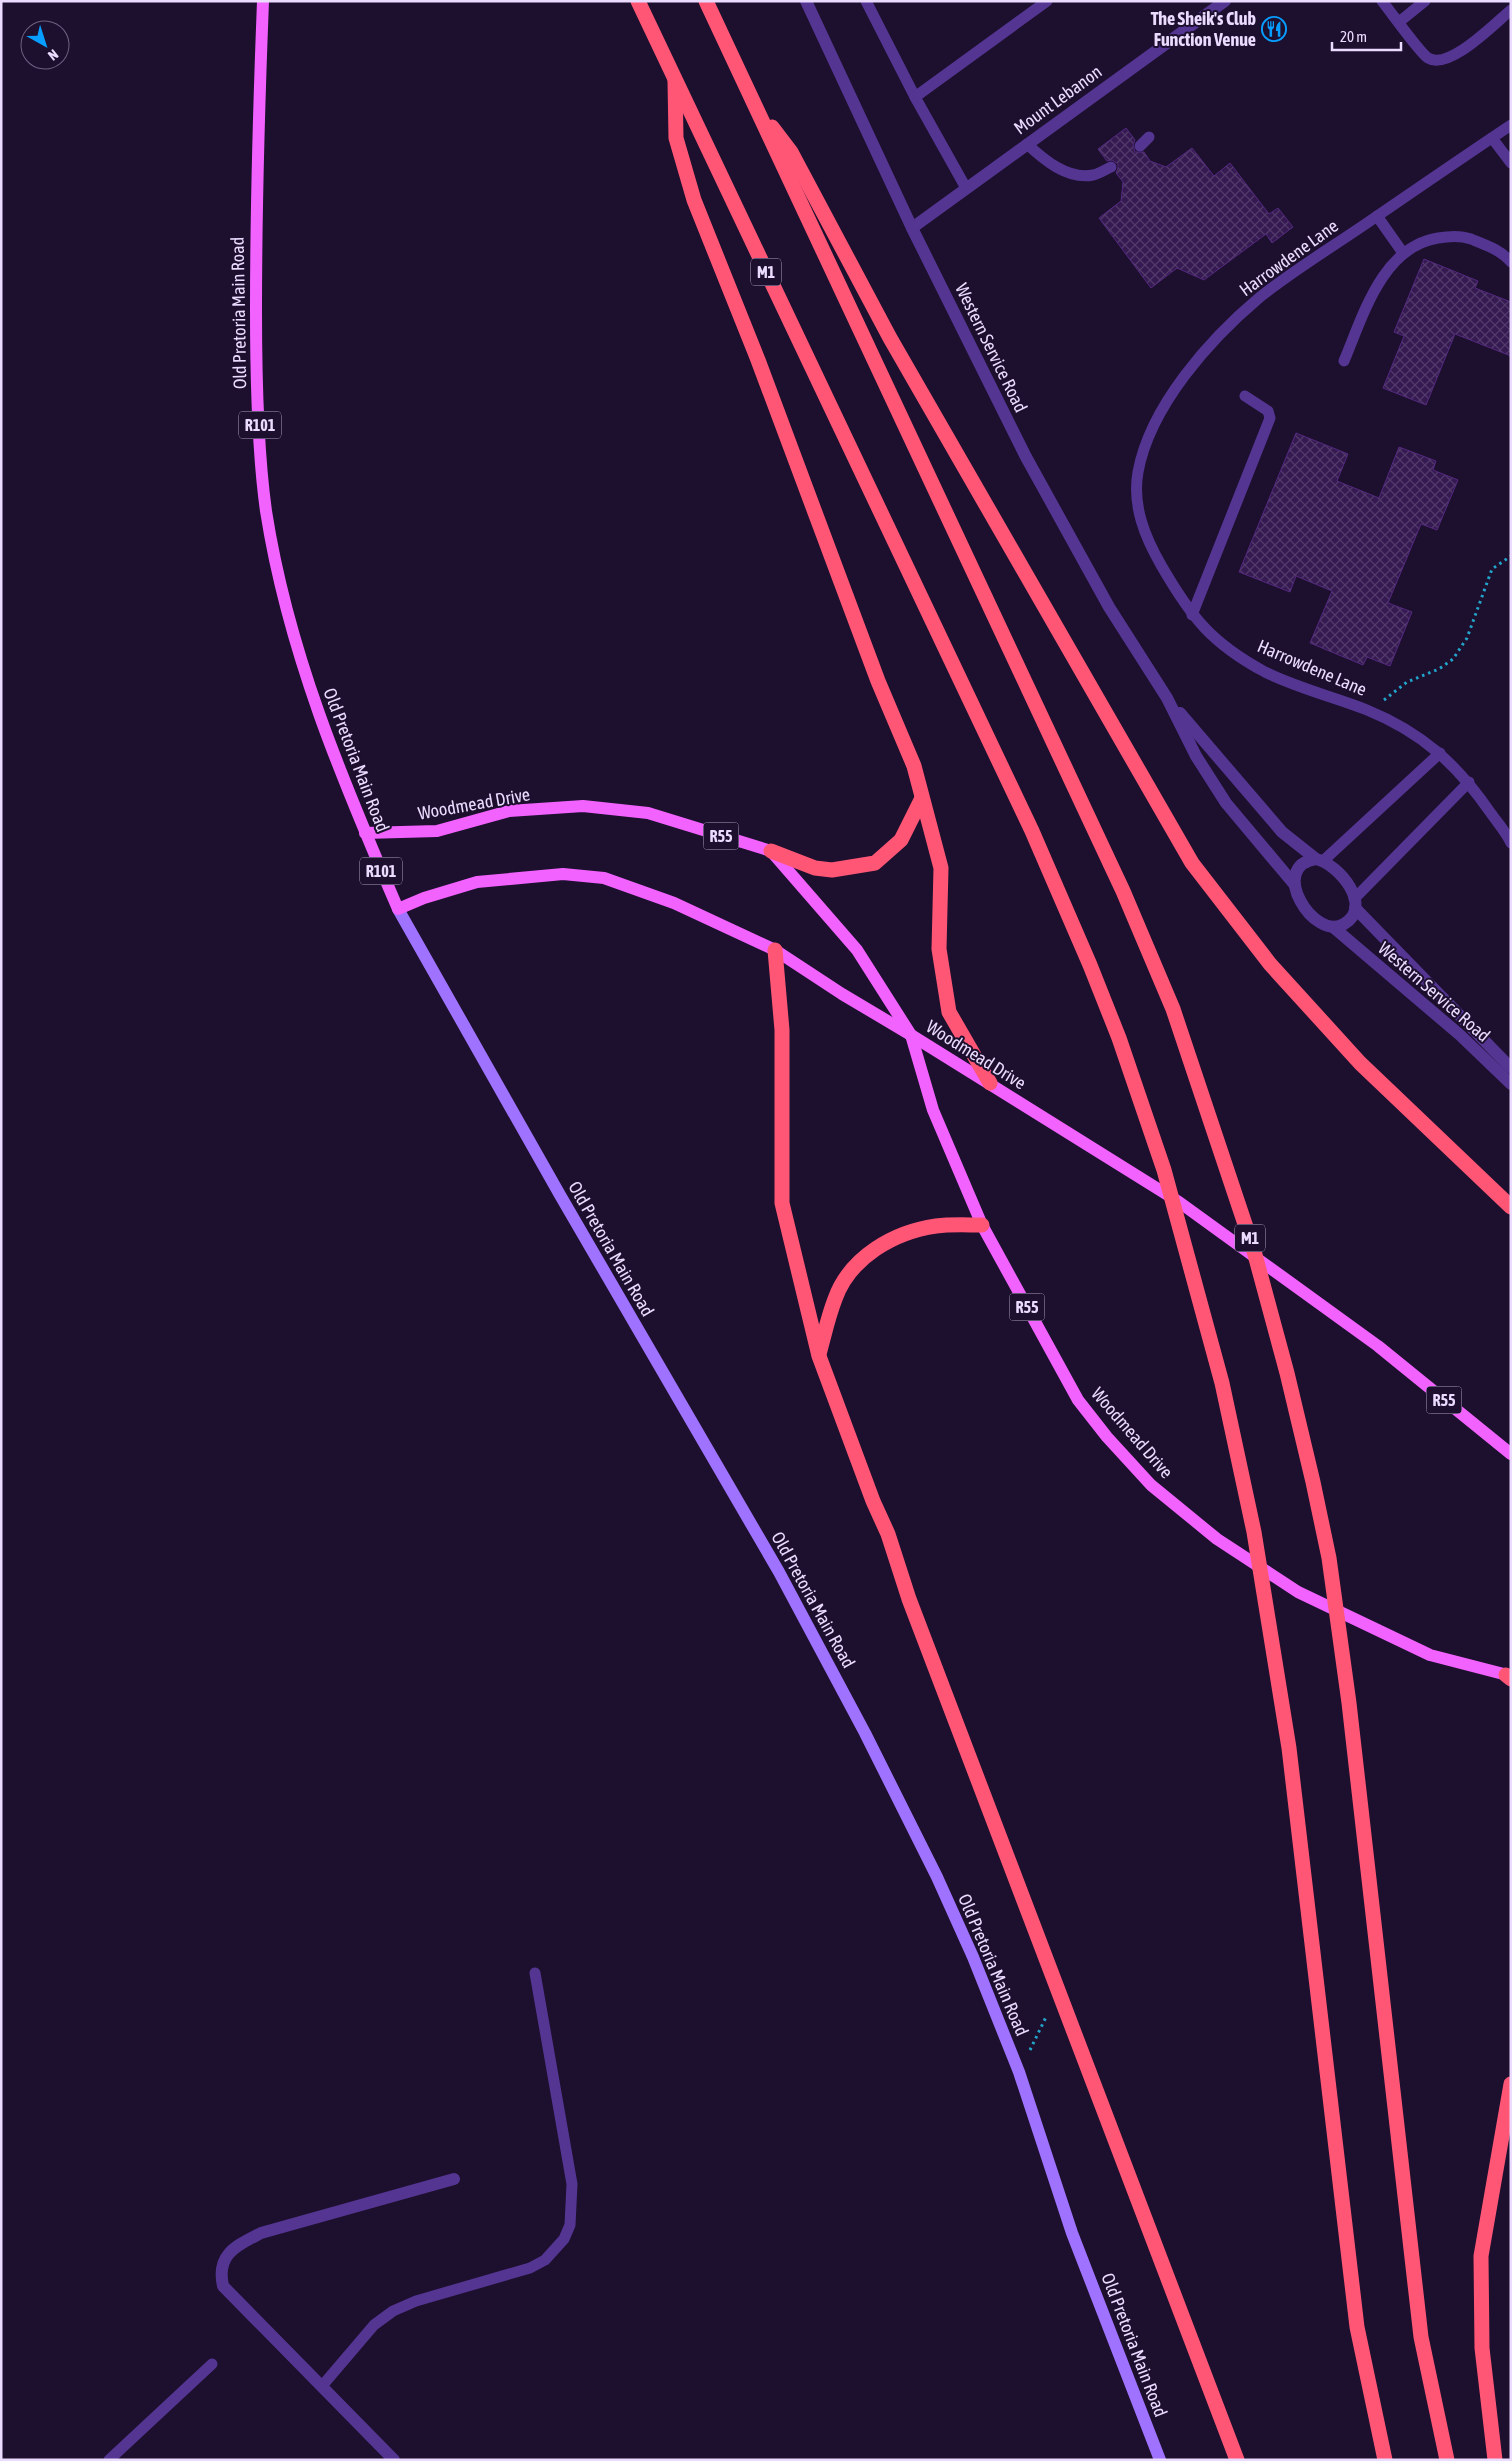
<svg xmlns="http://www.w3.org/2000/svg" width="1512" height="2461" font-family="'Asap Condensed',sans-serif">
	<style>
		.building { fill: url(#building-cross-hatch); stroke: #53287f }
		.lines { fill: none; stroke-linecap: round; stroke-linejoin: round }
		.path { stroke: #23a4cb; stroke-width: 3; stroke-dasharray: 2.5 4; stroke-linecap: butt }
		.lane { stroke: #543592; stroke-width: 11 }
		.street { stroke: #543592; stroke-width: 12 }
		.secondary { stroke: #9f72ff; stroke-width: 12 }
		.primary { stroke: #f262ff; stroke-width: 12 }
		.highway { stroke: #ff5676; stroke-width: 15 }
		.labels { text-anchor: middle; stroke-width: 4; stroke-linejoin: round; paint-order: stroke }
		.shield { fill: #1d0f2e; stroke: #ac9ec0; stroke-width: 1 }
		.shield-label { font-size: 16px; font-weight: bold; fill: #eadbff }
		.poi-label { font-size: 18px; font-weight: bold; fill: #eadbff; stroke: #1d0f2e; text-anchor: end }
		.street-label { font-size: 18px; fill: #eadbff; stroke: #1d0f2e }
	</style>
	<defs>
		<pattern id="building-cross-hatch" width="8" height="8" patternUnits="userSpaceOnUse" patternTransform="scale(1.25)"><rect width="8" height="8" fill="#351951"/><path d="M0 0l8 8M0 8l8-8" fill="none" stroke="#523a6b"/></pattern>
	</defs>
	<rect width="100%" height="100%" fill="#1d0f2e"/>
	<!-- building -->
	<g class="building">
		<polygon points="1126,128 1135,140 1133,145 1135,152 1144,152 1150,161 1166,167 1192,148 1214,176 1230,163 1269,214 1278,208 1293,227 1272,243 1266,234 1204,280 1177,268 1151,288 1099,218 1121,201 1123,182 1116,173 1118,168 1118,164 1112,160 1107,161 1098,149"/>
		<polygon points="1424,259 1478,281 1475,288 1511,302 1511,356 1455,334 1426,405 1383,388 1404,336 1394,332"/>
		<polygon points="1296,433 1348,454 1337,481 1379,498 1399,447 1436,461 1433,470 1458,480 1437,530 1421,524 1388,603 1412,612 1390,666 1367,657 1363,665 1310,643 1332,591 1296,576 1290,592 1239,572"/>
	</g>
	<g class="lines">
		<!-- path -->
		<g class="path">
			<polyline points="1384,700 1407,682 1439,669 1453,659 1467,638 1492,569 1511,556"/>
			<polyline points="1030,2050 1047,2015"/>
		</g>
		<!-- lane -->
		<g class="lane">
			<polyline points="866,1 915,97 966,188"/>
			<path d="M1382,1c9,11 37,51 46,57 21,13 67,-35 83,-48"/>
			<polyline points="1399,22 1425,1"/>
			<polyline points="915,97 1047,1"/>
			<path d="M1511,125c-48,32 -96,65 -144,98 -35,24 -73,47 -107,74 -50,42 -110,109 -122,175 -6,34 7,65 23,93 30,52 50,78 104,107 32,16 69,25 102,38 54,22 90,54 123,102 7,10 16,20 21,31"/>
			<polyline points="1492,138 1511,163"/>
			<path d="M1027,144c17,16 41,36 66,31 6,-1 13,-6 18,-8"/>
			<polyline points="1140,146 1149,137"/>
			<polyline points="1377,216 1403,253"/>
			<path d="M1344,361c19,-45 38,-114 94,-123 11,-2 22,-3 33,1 15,6 30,11 40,23"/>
			<polyline points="1192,615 1270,418 1268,411 1245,396"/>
			<polyline points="1323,861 1440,753"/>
			<polyline points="1354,899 1469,782"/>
			<polyline points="322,2386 374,2325 393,2311 416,2301 530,2268 545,2260 564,2239 570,2225 572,2184 535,1973"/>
			<polyline points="109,2460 212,2364"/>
		</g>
		<!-- street -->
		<g class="street">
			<polyline points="806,1 912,228 1026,457 1109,607 1167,698 1196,756 1226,803 1294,884"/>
			<polyline points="912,228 1225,1"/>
			<polyline points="1180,713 1282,832 1316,859"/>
			<path d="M1316,859c23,5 58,48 28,65 -30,18 -77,-58 -28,-65z"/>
			<polyline points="1355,908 1511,1068"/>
			<polyline points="1333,927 1460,1035 1511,1084"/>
			<path d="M394,2460l-171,-174c-7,-32 13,-40 38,-53l193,-54"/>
		</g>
		<!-- secondary -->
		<polyline class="secondary" points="398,909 560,1195 779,1572 865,1733 937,1877 973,1957 1019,2072 1072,2233 1160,2460"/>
		<!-- primary -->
		<g class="primary">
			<path d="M263,1c-4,103 -7,206 -7,309 0,64 1,137 10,201 22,141 76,268 132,398l26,-11 53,-16 86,-8 41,4 70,25 101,47 67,44 69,41 268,167 199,144 133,108"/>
			<polyline points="365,833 437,831 509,811 583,806 648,813 771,851 857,950 911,1035 933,1110 982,1225 1078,1400 1107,1437 1151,1485 1217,1539 1298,1592 1430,1655 1511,1676"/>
		</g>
		<!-- highway -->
		<g class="highway">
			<polyline points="638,1 1032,831 1090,965 1119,1038 1164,1170 1222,1383 1254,1532 1289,1748 1357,2327 1385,2460"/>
			<polyline points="706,1 1123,891 1173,1009 1254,1251 1287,1373 1313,1482 1329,1558 1349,1703 1421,2337 1447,2460"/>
			<polyline points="675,81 676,138 694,200 758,360 878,681 914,766 941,868 939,949 949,1012 990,1083"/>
			<polyline points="772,127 791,152 890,338 1192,863 1270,964 1360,1063 1511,1207"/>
			<polyline points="771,851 815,868 832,870 875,863 901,840 922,798"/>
			<polyline points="775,950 782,1030 782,1203 819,1356 873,1501 888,1534 909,1599 1237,2460"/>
			<path d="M819,1354c5,-18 9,-37 16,-55 15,-42 59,-67 101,-73 15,-2 31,-1 46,-1"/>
			<polyline points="1506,1675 1511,1679"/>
			<polyline points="1495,2460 1482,2348 1481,2256 1511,2084"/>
		</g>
	</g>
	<!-- icons -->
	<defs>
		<symbol id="restaurant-ring" viewBox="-11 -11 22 22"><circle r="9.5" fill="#1d0f2e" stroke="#079eff" stroke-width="1.5"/><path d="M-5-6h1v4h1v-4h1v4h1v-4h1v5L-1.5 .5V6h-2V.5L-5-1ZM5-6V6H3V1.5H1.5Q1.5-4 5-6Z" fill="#079eff"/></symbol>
	</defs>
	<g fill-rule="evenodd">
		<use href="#restaurant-ring" x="1260" y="15" width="28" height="28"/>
	</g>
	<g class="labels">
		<!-- shield labels -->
		<g class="shield">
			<rect x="751" y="258.5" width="30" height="27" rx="4"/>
			<rect x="239" y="411.5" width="42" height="27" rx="4"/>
			<rect x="703.5" y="822.5" width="35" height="27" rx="4"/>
			<rect x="360" y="857.5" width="42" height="27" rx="4"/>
			<rect x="1235" y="1224.5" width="30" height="27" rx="4"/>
			<rect x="1009.5" y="1293.5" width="35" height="27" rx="4"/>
			<rect x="1426.5" y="1386.5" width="35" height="27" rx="4"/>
		</g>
		<g class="shield-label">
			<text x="766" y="278">M1</text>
			<text x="260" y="431">R101</text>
			<text x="721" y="842">R55</text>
			<text x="381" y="877">R101</text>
			<text x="1250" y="1244">M1</text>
			<text x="1027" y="1313">R55</text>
			<text x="1444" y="1406">R55</text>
		</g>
		<!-- poi labels -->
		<g class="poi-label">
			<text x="1256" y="25">The Sheik's Club<tspan x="1256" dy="21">Function Venue</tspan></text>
		</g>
		<!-- street labels -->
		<g class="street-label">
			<text transform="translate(1058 100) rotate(-36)" y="6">Mount Lebanon</text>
			<text transform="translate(1289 258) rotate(-36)" y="6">Harrowdene Lane</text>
			<text transform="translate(239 313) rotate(-91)" y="6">Old Pretoria Main Road</text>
			<text transform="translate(991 348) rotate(64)" y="6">Western Service Road</text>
			<text transform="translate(1312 668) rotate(23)" y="6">Harrowdene Lane</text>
			<text transform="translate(356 760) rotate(69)" y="6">Old Pretoria Main Road</text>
			<text transform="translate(474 804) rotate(-10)" y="6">Woodmead Drive</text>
			<text transform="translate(1434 992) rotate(41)" y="6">Western Service Road</text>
			<text transform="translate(976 1055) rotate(32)" y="6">Woodmead Drive</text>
			<text transform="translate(611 1249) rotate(60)" y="6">Old Pretoria Main Road</text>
			<text transform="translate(1132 1433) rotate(49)" y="6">Woodmead Drive</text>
			<text transform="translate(813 1600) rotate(61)" y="6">Old Pretoria Main Road</text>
			<text transform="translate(993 1965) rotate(67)" y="6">Old Pretoria Main Road</text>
			<text transform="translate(1134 2345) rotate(69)" y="6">Old Pretoria Main Road</text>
		</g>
	</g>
	<!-- border -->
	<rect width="1512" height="2461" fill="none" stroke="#eadbff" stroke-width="5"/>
	<!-- north arrow -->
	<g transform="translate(45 45) rotate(141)"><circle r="24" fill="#1d0f2e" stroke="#6f6182"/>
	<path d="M0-4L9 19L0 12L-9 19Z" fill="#079eff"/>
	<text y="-8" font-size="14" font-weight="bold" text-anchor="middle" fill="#eadbff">N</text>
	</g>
	<!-- scale -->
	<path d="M1332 42v8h69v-8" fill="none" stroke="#eadbff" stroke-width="2.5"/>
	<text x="1340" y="42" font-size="15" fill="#eadbff" stroke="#1d0f2e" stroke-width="4" paint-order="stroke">20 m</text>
</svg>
